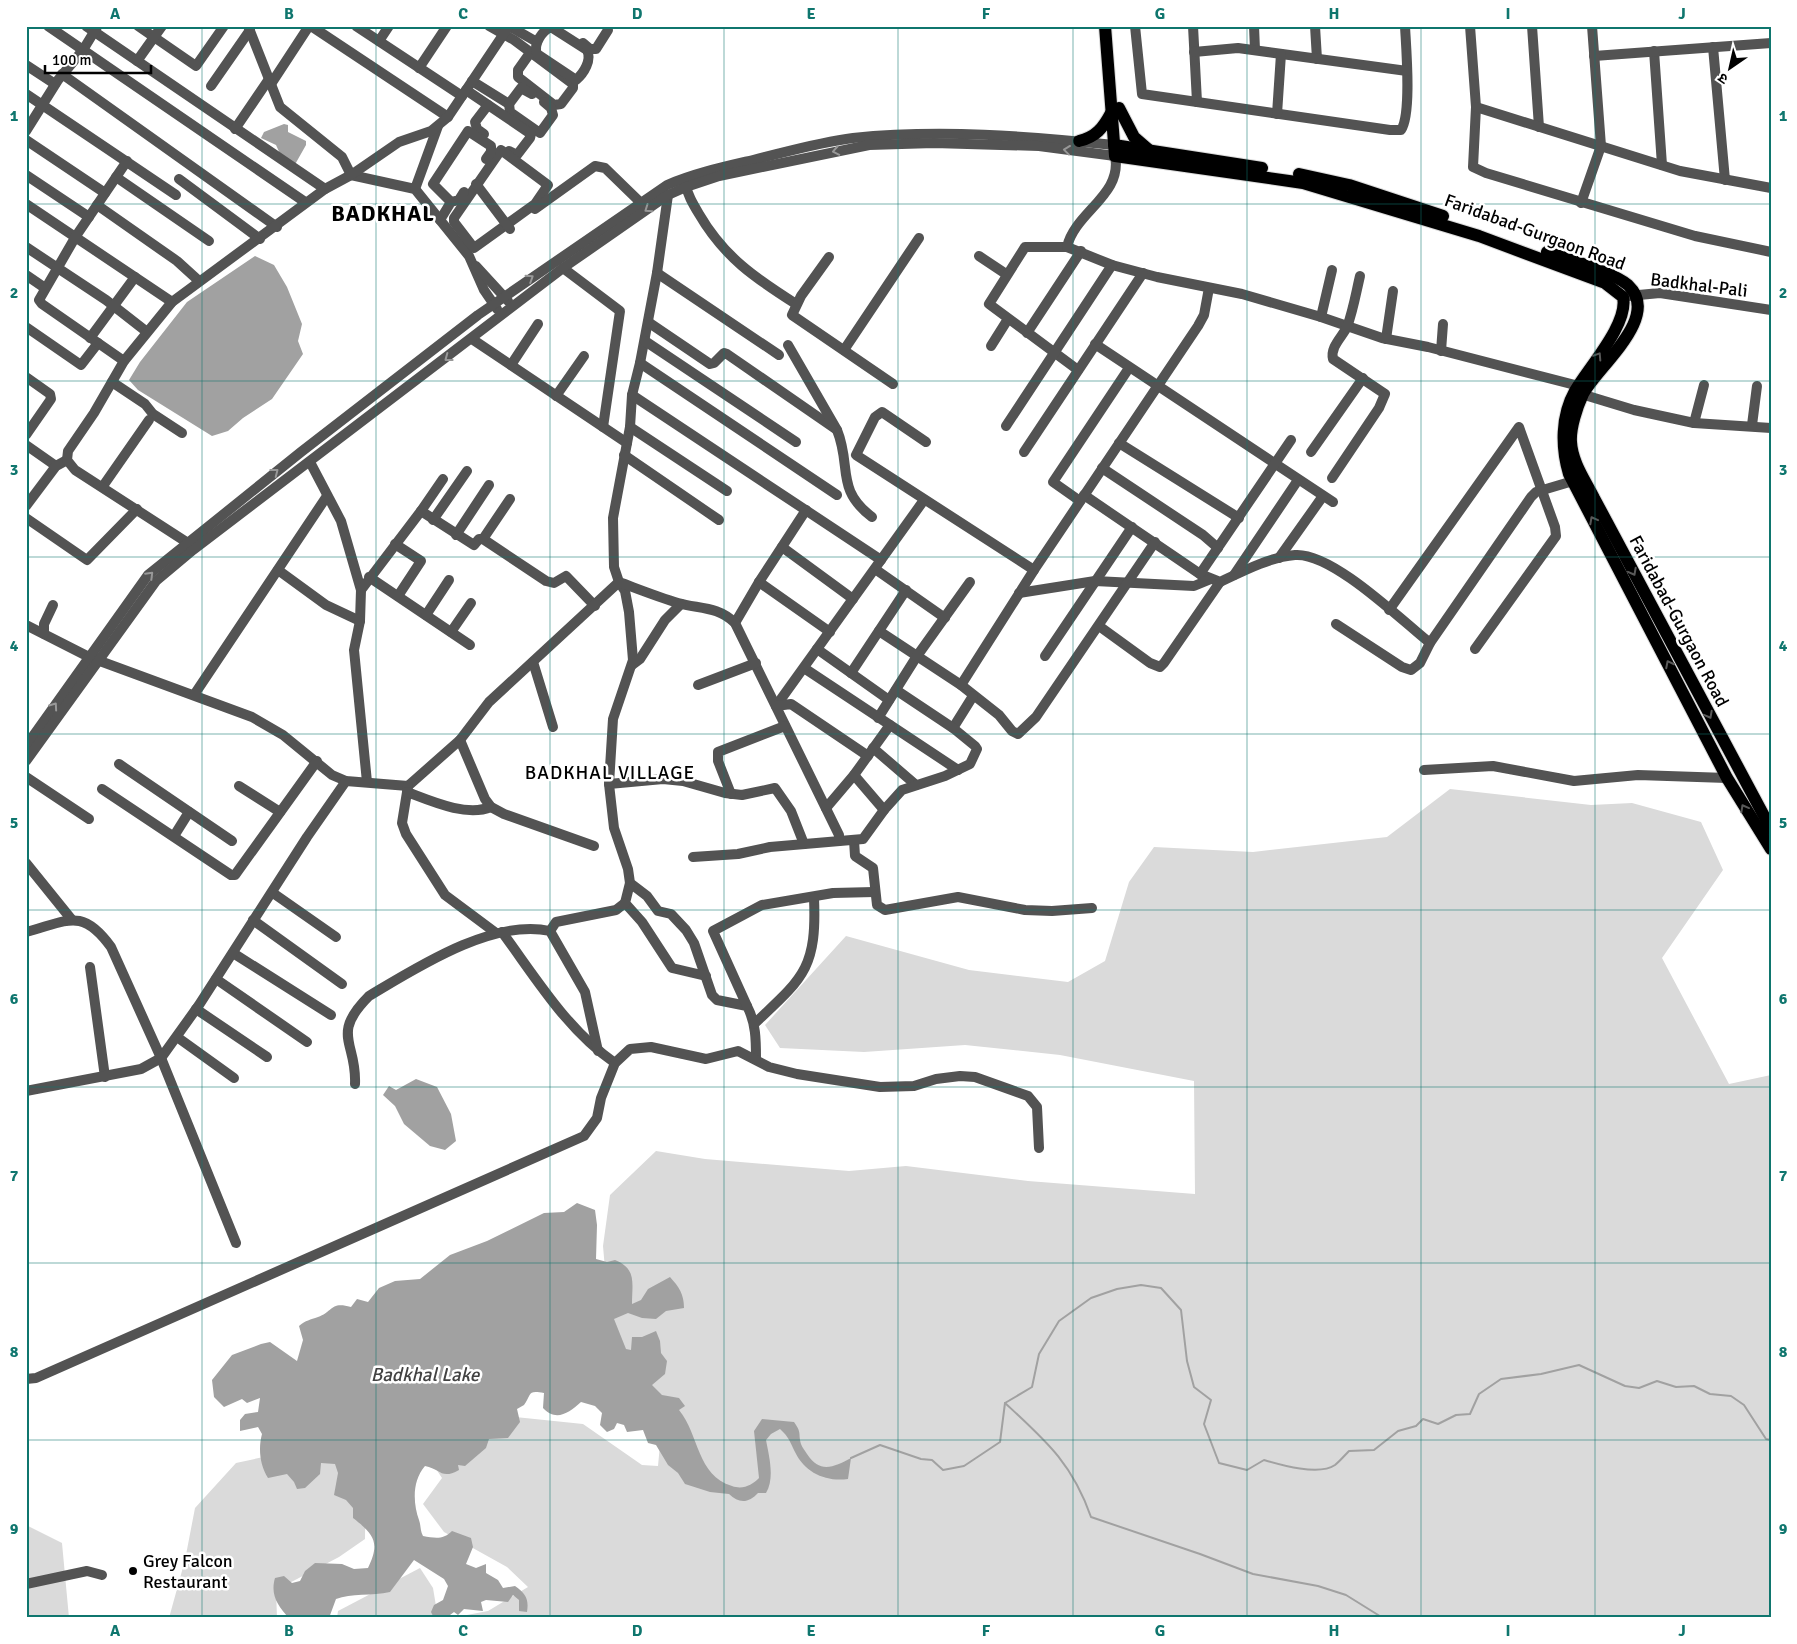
<svg xmlns="http://www.w3.org/2000/svg" width="1797" height="1644" font-family="Signika,'Noto Sans Devanagari',sans-serif">
	<style>
		.green { fill: #dadada }
		.water { fill: #a1a1a1 }
		.lines { fill: none; stroke-linecap: round; stroke-linejoin: round }
		.stream { stroke: #a1a1a1; stroke-width: 2 }
		.major-casing { stroke: #dbdbdb; stroke-width: 14 }
		.minor { stroke: #535353; stroke-width: 10 }
		.major { stroke: #000; stroke-width: 12 }
		.oneway { stroke: #989898 }
		.oneway2 { stroke: #595959 }
		.grid { fill: none; stroke: #0f766e; stroke-width: 1; stroke-opacity: 0.55 }
		.poi-dot { fill: #000; stroke: #fff; stroke-width: 2 }
		.labels { text-anchor: middle; stroke-width: 5; stroke-linejoin: round; paint-order: stroke }
		.street-label { font-size: 18px; fill: #000; stroke: #fff }
		.poi-label { font-size: 18px; fill: #000; stroke: #fff; text-anchor: start }
		.neighbourhood-label { font-size: 19px; letter-spacing: 1px; fill: #000; stroke: #fff }
		.water-label { font-size: 19px; font-style: italic; fill: #424242; stroke: #fff }
		.district-label { font-size: 22px; font-weight: bold; letter-spacing: 1px; fill: #000; stroke: #fff }
		.neatline { fill: none; stroke: #0f766e; stroke-width: 2 }
		.grid-label { font-size: 16px; text-anchor: middle; font-weight: bold; fill: #0f766e }
	</style>
	<rect width="100%" height="100%" fill="#fff"/>
	<!-- green -->
	<g class="green">
		<polygon points="1450,789 1591,805 1632,803 1701,822 1723,870 1662,958 1729,1084 1771,1075 1771,1618 451,1618 488,1611 528,1587 507,1567 444,1532 423,1504 442,1478 404,1421 487,1414 583,1424 642,1465 658,1466 661,1434 611,1337 603,1246 610,1195 656,1151 705,1159 849,1171 906,1166 1028,1181 1195,1194 1194,1081 1060,1055 965,1045 864,1052 780,1048 765,1025 846,936 969,970 1068,982 1105,961 1129,882 1154,847 1253,852 1387,837"/>
		<polygon points="333,1442 366,1462 365,1539 339,1557 276,1590 277,1618 169,1618 185,1560 195,1508 236,1463"/>
		<polygon points="26,1525 62,1543 69,1618 26,1618"/>
		<polygon points="420,1568 433,1588 438,1618 337,1618 338,1611"/>
	</g>
	<!-- water -->
	<g class="water">
		<polygon points="284,124 288,125 288,132 306,141 306,145 293,168 281,156 276,145 261,138 264,132"/>
		<polygon points="255,256 274,265 287,287 302,324 298,341 303,354 272,399 243,418 228,431 212,436 138,390 129,380 140,362 187,302"/>
		<polygon points="416,1079 437,1087 451,1114 456,1141 445,1150 430,1146 404,1124 395,1106 383,1095 389,1086 396,1090"/>
		<path d="M577,1203l18,7 2,15 -1,34 11,3 8,-2c22,9 17,23 17,44l9,-4 7,-11 22,-12c9,10 14,17 14,31l-18,3 -10,8 -14,-1 -14,-5 -14,6 12,30 5,1 1,-13h10l14,-6 4,10 1,12 6,8 -2,13 -13,11 10,10 17,3 6,8 -6,4c20,24 18,66 53,76 11,4 20,-1 27,-8l-5,-47 8,-12 32,3c8,11 4,11 7,22 1,3 4,7 6,10 13,20 27,13 44,4l-3,21c-22,3 -43,-6 -53,-27 -5,-10 -6,-15 -15,-23l-9,5 -5,6c3,16 9,38 0,53h-8c-9,10 -19,11 -29,1l-19,-2 -25,-8 -7,-11 -10,-8 -12,-20 -8,-2 -5,-13 -16,2 -3,-7 -7,-2 -3,6 -7,3 -7,-7 2,-12 -7,-7 -14,-4c-12,11 -25,20 -38,6l1,-15c-17,-3 -12,1 -20,12l-7,4 3,13 -12,16 -19,1 -3,9 -21,18 -7,-1 1,5c-18,10 -18,-1 -34,-4 -13,15 -12,37 -6,54 2,5 1,11 4,16 12,2 20,4 29,-5l19,7 2,9 -7,17 10,4 10,-4v9l12,7 5,8 12,-2c11,8 14,13 12,26l-8,-1v-11l-6,-5 -5,7 -22,-2 -5,2 2,9 -19,-2 -6,6 -4,-3 -8,6h-12l-3,-6 3,-7 9,-5 5,-14 -4,-7 -30,-19 -24,32c-18,4 -39,1 -54,7l-7,19h-40c-11,-12 -19,-23 -14,-40l9,-2 8,7 8,-2 5,-10 10,-8 27,1 12,5 14,-1c12,-25 7,-33 -15,-50v-10l-7,-8 -12,-5 4,-22 -3,-9 -14,-1 -1,11 -15,14 -8,1 -3,-7 -7,-8 -19,4c-8,-13 -10,-29 -6,-44l-4,-7 -18,4v-11l5,-6 13,-2 2,-14 -13,5 -5,-4 -18,8 -10,-10 -2,-17 20,-25 29,-11 9,-2 27,19 6,-21 -4,-14c7,-6 11,-6 19,-9 15,-5 12,-16 33,-10l6,-8 11,3 11,-14 16,-7 25,-2 30,-24 37,-14 57,-28 20,-1z"/>
	</g>
	<g class="lines">
		<!-- stream -->
		<g class="stream">
			<path d="M1005,1403c41,38 67,60 86,114l109,37 53,20 65,12 28,9 37,23"/>
			<path d="M851,1458l29,-13 41,14 11,1 11,10 21,-4 36,-24 5,-39 27,-16 7,-33 20,-33 32,-23 26,-9 24,-4 20,3 20,22 6,51 7,26 17,13 -7,24 15,39 28,7 17,-10c17,5 55,16 71,5 5,-4 10,-10 14,-14l25,-1 24,-19 18,-5 7,-7 15,5 18,-9 14,-1 9,-20 22,-15 40,-5 38,-9 46,21 14,2 18,-7 19,6 18,-1 16,8 21,2 13,9 22,34 5,1"/>
		</g>
		<defs>
			<g id="major">
				<path d="M1105,26l10,130 188,27 176,53 126,47 18,14c6,27 -35,71 -48,94 -14,25 -14,56 -6,83l158,304 44,71"/>
				<polyline points="1119,108 1134,137 1149,150"/>
				<path d="M1079,141c17,-4 24,-13 32,-28"/>
				<polyline points="1114,145 1262,168"/>
				<polyline points="1299,174 1349,185 1443,216"/>
				<path d="M1547,252c20,7 66,20 81,33 34,32 -30,81 -45,109 -6,13 -13,34 -12,48 1,20 14,38 23,56l177,331"/>
			</g>
		</defs>
		<!-- major casing -->
		<use href="#major" class="major-casing"/>
		<!-- minor -->
		<g class="minor">
			<polyline points="48,26 305,202"/>
			<polyline points="86,26 325,189"/>
			<polyline points="138,26 196,66 224,26"/>
			<polyline points="248,26 280,107 342,157 351,175 415,189 469,256 484,290 497,309"/>
			<polyline points="311,26 448,117"/>
			<polyline points="356,26 462,96"/>
			<polyline points="489,26 514,40 573,84 573,88 561,104 554,105 518,77 518,70 530,53"/>
			<polyline points="509,26 537,42"/>
			<path d="M1135,26l7,68 248,36h11c11,-16 5,-83 4,-104"/>
			<polyline points="1193,26 1197,102"/>
			<polyline points="1254,26 1255,50"/>
			<polyline points="1315,26 1317,59"/>
			<polyline points="1470,26 1476,107 1473,167 1486,173 1695,236 1771,252"/>
			<polyline points="1532,26 1539,127"/>
			<path d="M551,27l36,23c5,10 -3,23 -11,30l-39,-26c-4,-10 5,-23 14,-27z"/>
			<polyline points="379,41 389,26"/>
			<polyline points="583,43 590,49 596,49 608,30 607,26"/>
			<polyline points="1713,47 1725,180"/>
			<polyline points="1654,51 1662,165"/>
			<polyline points="1194,52 1238,48 1407,71"/>
			<polyline points="1594,56 1771,43"/>
			<polyline points="137,61 162,26"/>
			<polyline points="26,65 55,84"/>
			<polyline points="419,68 447,26"/>
			<polyline points="62,74 277,227"/>
			<polyline points="472,81 509,104 510,112 540,133 553,115 551,108 544,102"/>
			<polyline points="271,84 309,26"/>
			<polyline points="211,86 250,30"/>
			<polyline points="466,90 531,134 530,138 517,155 509,151"/>
			<polyline points="26,94 176,195"/>
			<polyline points="509,104 521,88 532,94"/>
			<polyline points="1476,107 1680,171 1771,188"/>
			<polyline points="1277,114 1281,54"/>
			<polyline points="235,129 269,79"/>
			<polyline points="26,131 58,80 83,50 97,27"/>
			<polyline points="484,134 477,129 475,122 488,105"/>
			<polyline points="26,140 105,193"/>
			<polygon points="501,150 548,185 535,204 474,248 454,222 454,218"/>
			<polyline points="26,175 89,217"/>
			<polyline points="116,177 209,241"/>
			<polyline points="179,179 260,239"/>
			<path d="M685,182c2,12 8,22 14,32 25,43 56,64 97,90"/>
			<polyline points="476,184 510,229"/>
			<polyline points="415,189 438,126"/>
			<path d="M668,195l-11,78 -17,90 -8,32 -2,32 -17,91 1,49 5,15 6,9 4,21 4,48 -20,59 -4,65 5,44 14,41 2,14 17,13 11,15 13,3 15,16 8,13 18,52 5,5 30,6c9,17 9,34 9,53"/>
			<polyline points="451,202 433,184 468,131 491,146 491,152 486,159"/>
			<polyline points="1581,203 1601,146 1592,26"/>
			<polyline points="26,204 172,302"/>
			<polyline points="97,205 177,261 199,281"/>
			<polyline points="535,209 595,166 605,168 640,202"/>
			<polyline points="440,220 451,202 459,200 464,192"/>
			<polyline points="26,247 106,300 147,332"/>
			<polyline points="979,256 1006,274"/>
			<polyline points="829,257 801,296 792,315 893,384"/>
			<polyline points="476,266 508,301"/>
			<polyline points="563,268 620,311 603,427"/>
			<polyline points="657,273 779,355"/>
			<polyline points="26,275 45,288"/>
			<polyline points="1628,296 1660,293 1771,310"/>
			<polyline points="1321,317 1332,270"/>
			<polyline points="648,322 710,364 714,363 724,353 727,354 837,430"/>
			<polyline points="26,327 81,365 98,343"/>
			<polyline points="1027,333 1081,251"/>
			<polyline points="90,338 135,277"/>
			<polyline points="472,339 627,443"/>
			<polyline points="1386,339 1393,291"/>
			<polyline points="645,341 796,442"/>
			<polyline points="1095,344 1333,502"/>
			<path d="M788,345l49,85c15,37 -2,59 35,87"/>
			<polyline points="991,346 1008,319"/>
			<polyline points="844,350 919,238"/>
			<polyline points="1441,351 1443,324"/>
			<polyline points="124,361 42,304 39,300 76,236 127,161"/>
			<polyline points="640,363 837,495"/>
			<polyline points="511,365 538,324"/>
			<polyline points="1078,370 989,304 1025,247 1067,247 1112,265 1157,277 1242,294 1321,317 1382,338 1428,347 1579,386"/>
			<polyline points="26,377 50,394 51,399 26,435"/>
			<polyline points="112,382 145,404 153,414 182,433"/>
			<polyline points="1578,393 1634,410 1694,423 1771,428"/>
			<polyline points="632,395 881,560"/>
			<polyline points="556,396 584,356"/>
			<polyline points="1694,423 1704,385"/>
			<polyline points="1752,425 1757,386"/>
			<polyline points="1006,426 1112,265"/>
			<polyline points="630,427 727,491"/>
			<polyline points="926,442 882,412 875,417 856,455 1034,570"/>
			<polyline points="1119,443 1239,518"/>
			<polyline points="26,445 56,466"/>
			<polyline points="1024,452 1143,273"/>
			<polyline points="1311,452 1363,378"/>
			<polyline points="624,455 719,520"/>
			<polyline points="310,462 341,521 361,590 360,621 354,650 367,782"/>
			<polyline points="1102,468 1203,535 1218,548"/>
			<path d="M1332,478l47,-70 6,-14 -52,-35c-3,-12 9,-22 14,-32 6,-16 9,-34 13,-51"/>
			<polyline points="103,486 149,420"/>
			<path d="M1084,495l116,79 20,8c23,-11 50,-25 75,-27 37,-3 106,65 135,88"/>
			<polyline points="1080,501 1053,482 1129,368"/>
			<polyline points="26,506 56,466 67,460"/>
			<polyline points="421,511 474,545 479,539 483,539 546,581 554,583 566,576 595,606"/>
			<polyline points="26,518 87,560 137,509"/>
			<polyline points="433,520 467,471"/>
			<polyline points="456,535 489,485"/>
			<polyline points="483,539 510,499"/>
			<polyline points="395,544 421,561 398,596"/>
			<polyline points="191,545 75,470 67,460 68,451 94,413 124,361 172,302 325,189 351,175 399,142 431,131 448,117 509,26"/>
			<polyline points="782,547 853,599"/>
			<polyline points="1279,558 1323,496"/>
			<polyline points="875,569 945,618"/>
			<polyline points="278,570 326,605 360,621"/>
			<polyline points="1200,574 1291,440"/>
			<polyline points="1234,575 1298,480"/>
			<polyline points="369,577 470,645"/>
			<polyline points="759,582 830,632"/>
			<polyline points="361,590 421,511 443,479"/>
			<polyline points="1019,593 1095,581 1194,586 1211,579"/>
			<polyline points="1389,610 1519,427 1555,527 1556,536 1475,649"/>
			<polyline points="426,615 449,580"/>
			<polyline points="735,623 759,582 806,510"/>
			<polyline points="1336,624 1402,667 1411,670 1420,663 1430,643 1531,497 1536,492 1573,481"/>
			<path d="M26,625l63,32 163,60 31,18 49,40 14,6 62,5 52,-46 29,-38 130,-120c19,7 39,15 59,21 21,6 40,3 57,20l104,212v6"/>
			<polyline points="1099,626 1150,663 1160,667 1164,663 1220,582"/>
			<polyline points="879,631 961,685 999,715 1012,731 1018,734 1036,717 1155,542"/>
			<polyline points="451,632 471,603"/>
			<polyline points="44,634 44,624 53,605"/>
			<polyline points="817,649 889,700"/>
			<polyline points="1045,656 1132,527"/>
			<polyline points="533,662 553,727"/>
			<polyline points="632,665 640,659 665,620 681,604"/>
			<polyline points="804,668 958,770"/>
			<polyline points="851,673 906,590"/>
			<polyline points="698,685 756,663"/>
			<polyline points="961,685 1034,570 1198,326 1204,315 1209,288"/>
			<polyline points="194,695 327,496"/>
			<polyline points="776,706 924,500"/>
			<polyline points="776,706 791,704 868,756"/>
			<polyline points="878,718 917,656 970,582"/>
			<polyline points="953,728 973,696"/>
			<polyline points="460,740 485,799 491,807 504,814 594,846"/>
			<path d="M26,746l122,-171 153,-123 177,-137 189,-130c28,-12 56,-18 86,-25 33,-8 67,-18 100,-22 87,-9 175,-2 261,7"/>
			<polyline points="873,748 916,785"/>
			<path d="M26,761l130,-180 37,-31 370,-282 105,-73 18,-8 33,-11 150,-31 65,-2 105,3 76,10c8,39 -40,56 -48,91"/>
			<polyline points="119,764 232,841"/>
			<polyline points="1424,770 1493,766 1574,781 1638,775 1727,778"/>
			<polyline points="854,775 884,810"/>
			<polyline points="26,777 89,819"/>
			<polyline points="609,784 663,779 683,781 725,793 742,795 775,788 791,811 804,844"/>
			<polyline points="239,786 280,812"/>
			<polyline points="408,786 402,823 406,834 445,895 496,933"/>
			<polyline points="102,789 231,875 235,875 317,761"/>
			<path d="M407,792c24,9 59,25 84,15"/>
			<polyline points="731,794 718,761 718,752 785,726"/>
			<polyline points="826,808 854,775 890,725"/>
			<polyline points="174,836 189,812"/>
			<polyline points="854,840 855,856 873,868 877,905 885,910 958,897 1025,910 1052,911 1092,908"/>
			<polyline points="693,857 738,854 770,847 863,839 884,810 902,790 945,776 970,764 977,749 975,746 953,728 896,690"/>
			<polyline points="26,863 72,920"/>
			<polyline points="630,883 625,903 642,922 672,968 706,976"/>
			<polyline points="273,893 336,937"/>
			<polyline points="253,920 342,984"/>
			<polyline points="550,931 556,922 616,910 625,903"/>
			<path d="M26,932c42,-11 56,-25 85,15l50,111 75,185"/>
			<path d="M502,932c34,46 65,98 113,131"/>
			<polyline points="233,953 331,1015"/>
			<polyline points="90,967 105,1077"/>
			<polyline points="216,979 307,1042"/>
			<polyline points="747,1006 713,931 762,905 833,893 874,892"/>
			<polyline points="196,1009 267,1057"/>
			<path d="M754,1024c49,-46 63,-55 60,-126"/>
			<polyline points="177,1037 234,1078"/>
			<path d="M355,1084c2,-42 -25,-49 14,-88 47,-28 124,-78 181,-65l35,61 13,59"/>
			<polyline points="26,1091 141,1069 161,1058 199,1005 307,837 346,781"/>
			<polyline points="26,1379 36,1378 584,1136 597,1118 601,1098 615,1063 630,1049 651,1047 706,1059 738,1051 769,1067 797,1074 880,1087 914,1086 936,1079 960,1076 975,1077 1028,1096 1037,1107 1039,1148"/>
			<polyline points="26,1584 87,1571 102,1575"/>
		</g>
		<!-- major -->
		<use href="#major" class="major"/>
	</g>
	<!-- one-way arrows -->
	<defs><path id="oneway-chevron" d="M-2-3.5L2.5 0L-2 3.5" fill="none" stroke-width="1.6" stroke-linecap="round" stroke-linejoin="round" transform="scale(1.25)"/></defs>
	<g class="oneway">
		<use href="#oneway-chevron" transform="translate(1067 150) rotate(-173)"/>
		<use href="#oneway-chevron" transform="translate(836 151) rotate(169)"/>
		<use href="#oneway-chevron" transform="translate(648 209) rotate(145)"/>
		<use href="#oneway-chevron" transform="translate(530 278) rotate(-33)"/>
		<use href="#oneway-chevron" transform="translate(448 358) rotate(143)"/>
		<use href="#oneway-chevron" transform="translate(275 472) rotate(-38)"/>
		<use href="#oneway-chevron" transform="translate(150 575) rotate(-45)"/>
		<use href="#oneway-chevron" transform="translate(54 706) rotate(-55)"/>
	</g>
	<g class="oneway2">
		<use href="#oneway-chevron" transform="translate(1598 356) rotate(-57)"/>
		<use href="#oneway-chevron" transform="translate(1593 520) rotate(-118)"/>
		<use href="#oneway-chevron" transform="translate(1633 572) rotate(62)"/>
		<use href="#oneway-chevron" transform="translate(1669 664) rotate(-117)"/>
		<use href="#oneway-chevron" transform="translate(1709 715) rotate(62)"/>
		<use href="#oneway-chevron" transform="translate(1744 808) rotate(-119)"/>
	</g>
	<!-- grid -->
	<path class="grid" d="M202,26v1592M376,26v1592M550,26v1592M724,26v1592M898,26v1592M1073,26v1592M1247,26v1592M1421,26v1592M1595,26v1592M26,204h1745M26,381h1745M26,557h1745M26,734h1745M26,910h1745M26,1087h1745M26,1263h1745M26,1440h1745"/>
	<!-- markers -->
	<circle class="poi-dot" cx="133" cy="1571" r="5"/>
	<g class="labels">
		<!-- street labels -->
		<g class="street-label">
			<text transform="translate(1535 232) rotate(20)" y="6">Faridabad-Gurgaon Road</text>
			<text transform="translate(1699 285) rotate(7)" y="6">Badkhal-Pali</text>
			<text transform="translate(1679 621) rotate(62)" y="6">Faridabad-Gurgaon Road</text>
		</g>
		<!-- poi labels -->
		<g class="poi-label">
			<text x="143" y="1567">Grey Falcon<tspan x="143" dy="21">Restaurant</tspan></text>
		</g>
		<!-- neighbourhood labels -->
		<g class="neighbourhood-label">
			<text x="610" y="779">BADKHAL VILLAGE</text>
		</g>
		<!-- water labels -->
		<g class="water-label">
			<text x="425" y="1381">Badkhal Lake</text>
		</g>
		<!-- district labels -->
		<g class="district-label">
			<text x="383" y="221">BADKHAL</text>
		</g>
	</g>
	<!-- border -->
	<rect width="1797" height="1644" fill="none" stroke="#ffffff" stroke-width="55"/>
	<!-- north arrow -->
	<g transform="translate(1730 68) rotate(214)" stroke="#ffffff" stroke-width="4" paint-order="stroke">
	<path d="M0-4L9 19L0 12L-9 19Z" fill="#000000"/>
	<text y="-8" font-size="14" font-weight="bold" text-anchor="middle" fill="#000000">उ</text>
	</g>
	<!-- scale -->
	<path d="M45 65v8h106v-8" fill="none" stroke="#000000" stroke-width="2.5"/>
	<text x="52" y="65" font-size="15" fill="#000000" stroke="#ffffff" stroke-width="4" paint-order="stroke">100 m</text>
	<rect x="28" y="28" width="1742" height="1588" class="neatline"/>
	<g class="grid-label">
		<text x="115" y="19">A</text>
		<text x="289" y="19">B</text>
		<text x="463" y="19">C</text>
		<text x="637" y="19">D</text>
		<text x="811" y="19">E</text>
		<text x="986" y="19">F</text>
		<text x="1160" y="19">G</text>
		<text x="1334" y="19">H</text>
		<text x="1508" y="19">I</text>
		<text x="1682" y="19">J</text>
		<text x="14" y="121">1</text>
		<text x="1783" y="121">1</text>
		<text x="14" y="298">2</text>
		<text x="1783" y="298">2</text>
		<text x="14" y="475">3</text>
		<text x="1783" y="475">3</text>
		<text x="14" y="651">4</text>
		<text x="1783" y="651">4</text>
		<text x="14" y="828">5</text>
		<text x="1783" y="828">5</text>
		<text x="14" y="1004">6</text>
		<text x="1783" y="1004">6</text>
		<text x="14" y="1181">7</text>
		<text x="1783" y="1181">7</text>
		<text x="14" y="1357">8</text>
		<text x="1783" y="1357">8</text>
		<text x="14" y="1534">9</text>
		<text x="1783" y="1534">9</text>
		<text x="115" y="1636">A</text>
		<text x="289" y="1636">B</text>
		<text x="463" y="1636">C</text>
		<text x="637" y="1636">D</text>
		<text x="811" y="1636">E</text>
		<text x="986" y="1636">F</text>
		<text x="1160" y="1636">G</text>
		<text x="1334" y="1636">H</text>
		<text x="1508" y="1636">I</text>
		<text x="1682" y="1636">J</text>
	</g>
</svg>
